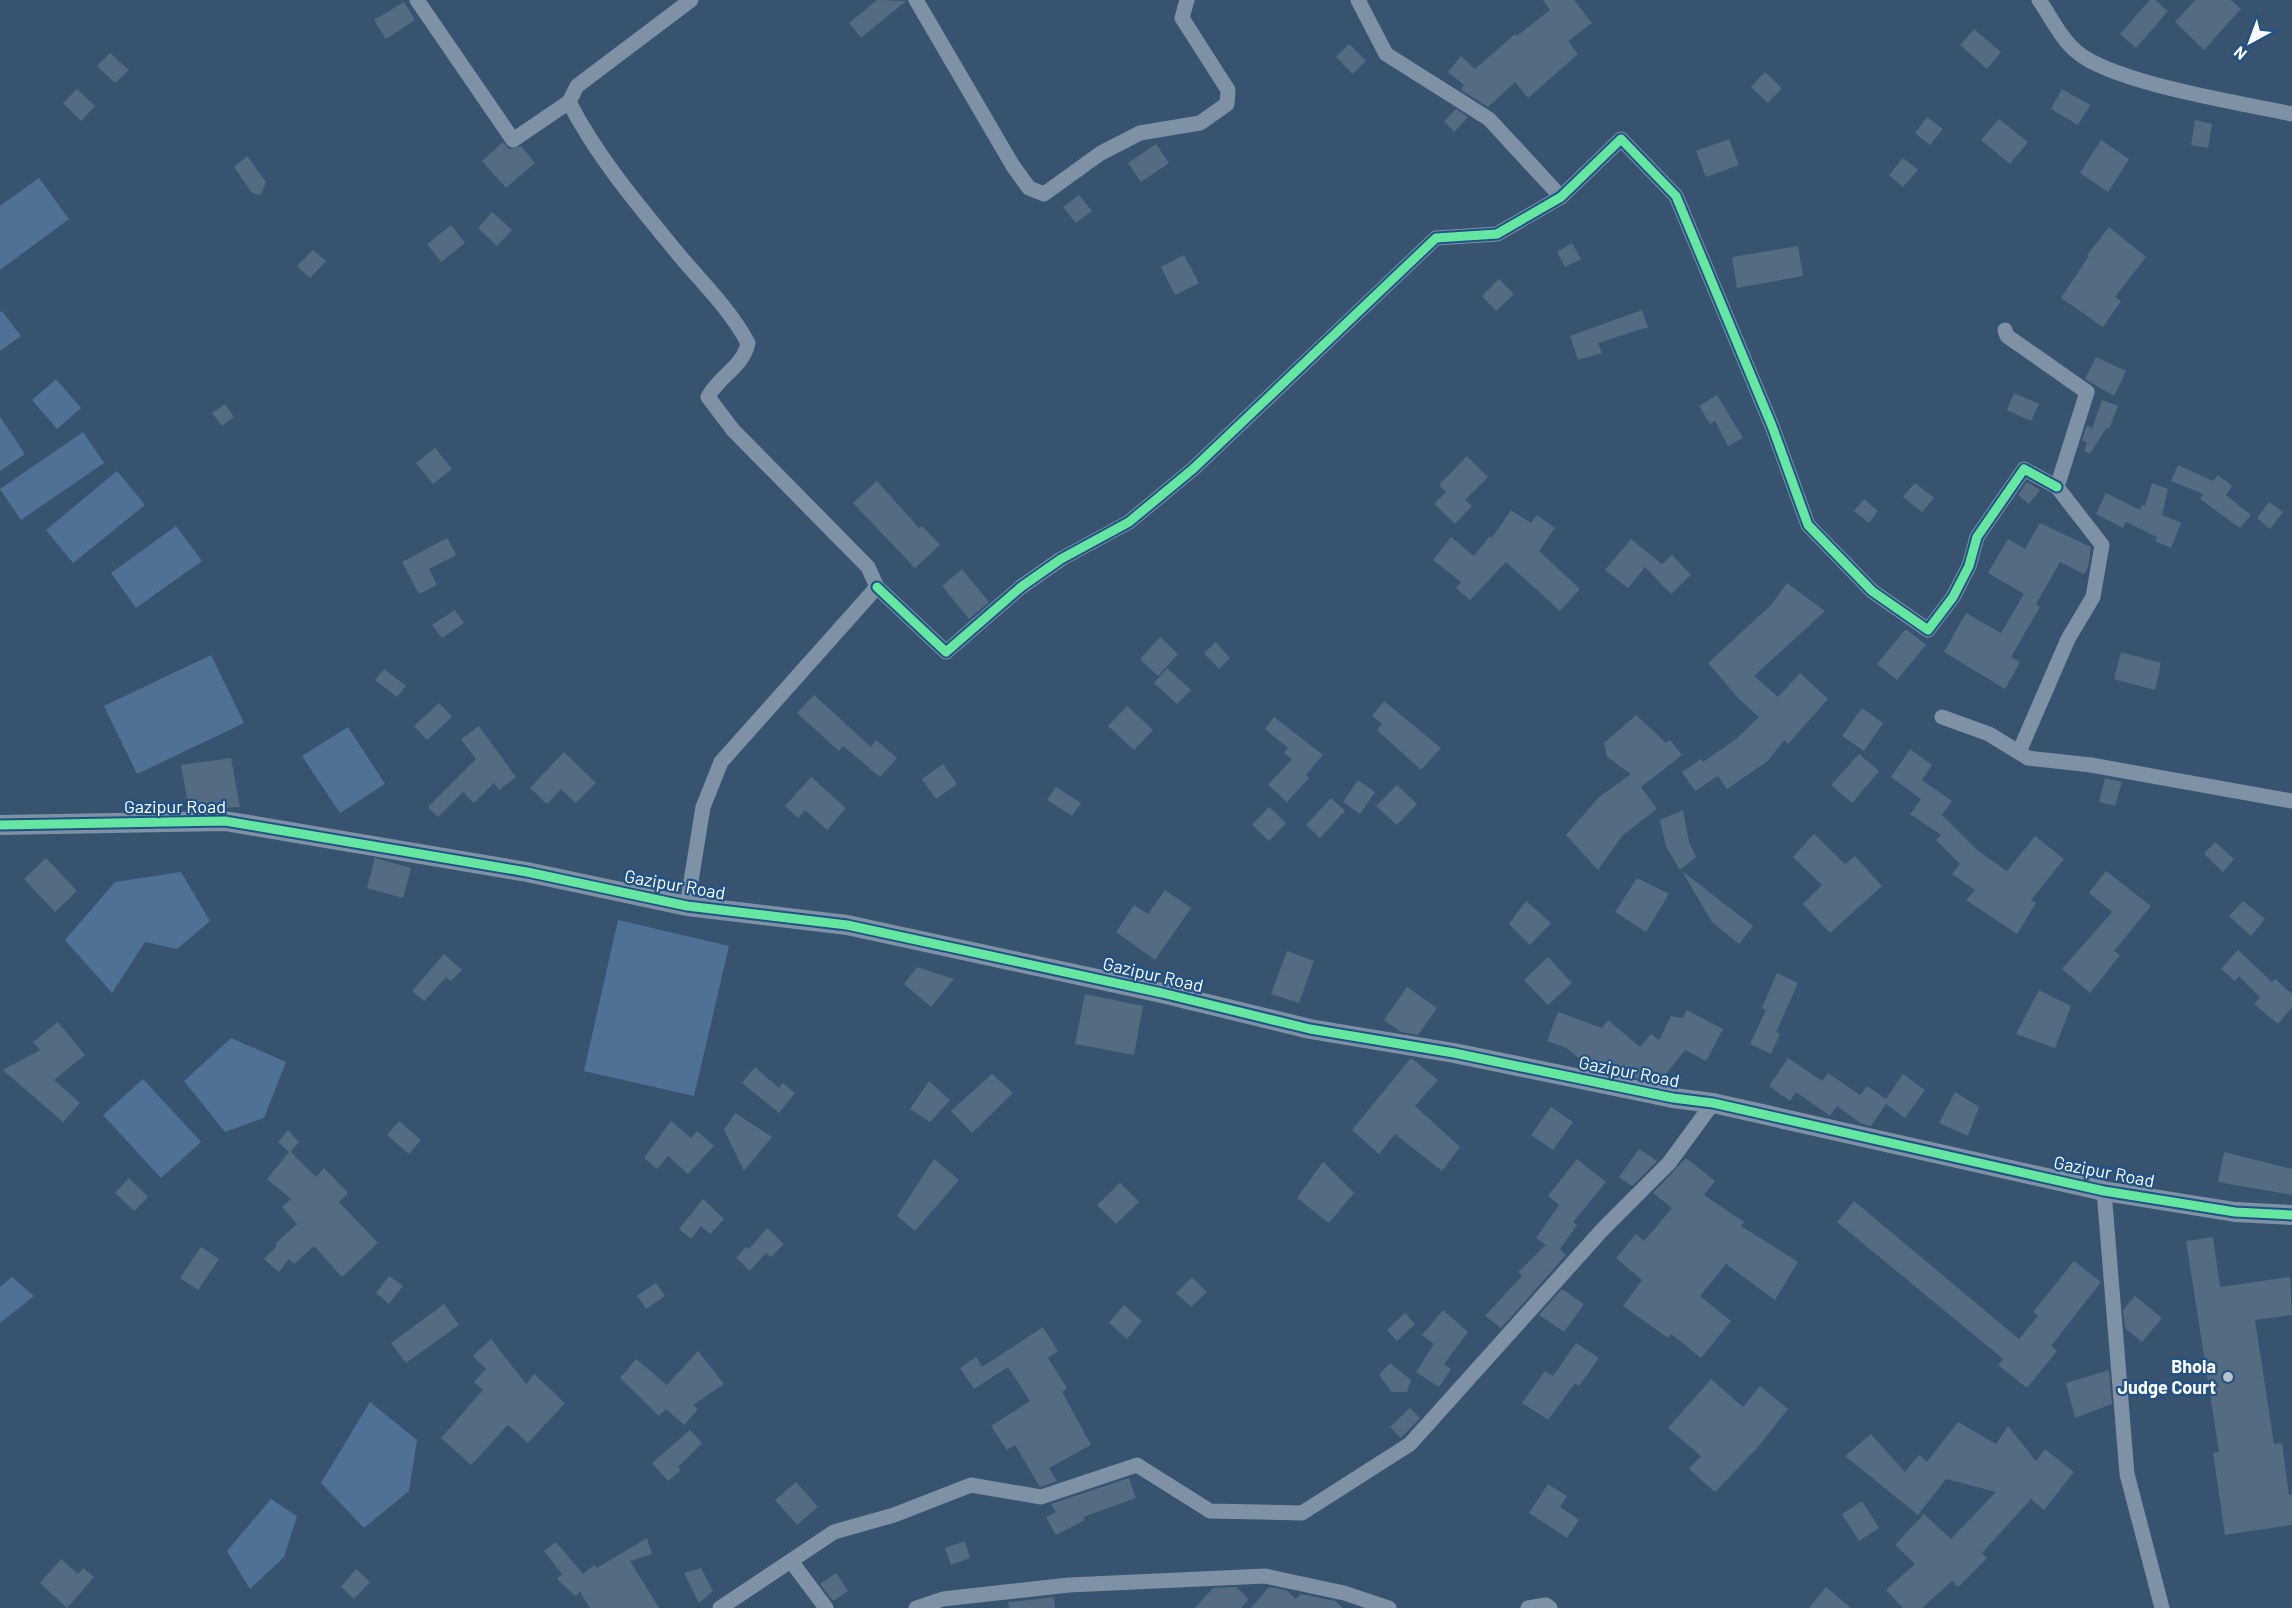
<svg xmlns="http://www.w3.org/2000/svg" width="2292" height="1608" font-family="Barlow,sans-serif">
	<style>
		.water { fill: #507196 }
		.building { fill: #556b81 }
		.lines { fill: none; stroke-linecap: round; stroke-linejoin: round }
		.minor { stroke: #7e91a5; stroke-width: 15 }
		.tertiary { stroke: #7e91a5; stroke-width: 20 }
		.cycleway-casing { stroke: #205286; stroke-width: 13 }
		.cycleway { stroke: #66e7a1; stroke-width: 9 }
		.poi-dot { fill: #b9c3cd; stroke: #205286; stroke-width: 2 }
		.labels { text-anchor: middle; stroke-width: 4.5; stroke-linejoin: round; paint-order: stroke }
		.street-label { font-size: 18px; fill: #fff; stroke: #205286 }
		.poi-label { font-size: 18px; font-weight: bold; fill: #fff; stroke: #205286; text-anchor: end }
	</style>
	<rect width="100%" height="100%" fill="#37536f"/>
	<!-- water -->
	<g class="water">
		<polygon points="39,178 69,219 0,270 0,206"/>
		<polygon points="2,311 21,336 0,351 0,312"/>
		<polygon points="56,379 81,408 57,429 32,400"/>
		<polygon points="0,417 25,454 0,471"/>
		<polygon points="83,432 104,463 21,520 0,489"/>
		<polygon points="117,471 145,505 73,563 46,530"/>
		<polygon points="176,526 202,561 136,608 111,573"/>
		<polygon points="211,655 244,723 137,774 104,706"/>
		<polygon points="348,727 385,784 340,813 302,756"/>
		<polygon points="181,872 210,921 177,949 145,942 112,993 65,940 115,882"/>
		<polygon points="618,920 729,946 694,1096 584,1071"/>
		<polygon points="231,1038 286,1062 264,1118 225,1132 184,1081"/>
		<polygon points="143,1079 201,1142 161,1178 103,1115"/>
		<polygon points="12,1277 34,1296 0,1323 0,1287"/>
		<polygon points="370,1402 417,1440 409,1491 364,1528 321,1483"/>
		<polygon points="271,1499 297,1516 284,1557 250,1589 227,1551"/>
	</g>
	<!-- building -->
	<g class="building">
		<polygon points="877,0 906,1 861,38 849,23"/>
		<polygon points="1543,0 1574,0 1592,23 1568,41 1578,54 1528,98 1515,82 1488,107 1461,90 1464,85 1448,72 1461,56 1475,69 1515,34 1517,36 1550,10"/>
		<polygon points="2150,0 2155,0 2168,11 2136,48 2120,34"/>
		<polygon points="2195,0 2231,0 2241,9 2204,50 2175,22"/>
		<polygon points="404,2 415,20 386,39 374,20"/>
		<polygon points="1974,29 2001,52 1987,69 1960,45"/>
		<polygon points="1349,44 1366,61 1353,74 1336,57"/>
		<polygon points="110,53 129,70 115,83 97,66"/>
		<polygon points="1765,72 1782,88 1768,103 1751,87"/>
		<polygon points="77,89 95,106 81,121 63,103"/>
		<polygon points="2062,89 2090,105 2078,125 2051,109"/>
		<polygon points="1456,109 1468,117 1454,132 1444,121"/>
		<polygon points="1927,117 1943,129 1930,145 1915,133"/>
		<polygon points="1999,119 2028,142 2010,164 1981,140"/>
		<polygon points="2195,120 2212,124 2208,148 2191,145"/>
		<polygon points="1729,139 1739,165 1706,177 1696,151"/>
		<polygon points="2101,140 2129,159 2108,192 2080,173"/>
		<polygon points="503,142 509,149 521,146 535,163 506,188 482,161"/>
		<polygon points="1156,144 1169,163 1141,182 1128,163"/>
		<polygon points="247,156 266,182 261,195 252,193 234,167"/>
		<polygon points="1903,158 1918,170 1903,187 1889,175"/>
		<polygon points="1079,195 1092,211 1076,223 1063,207"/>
		<polygon points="492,212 512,230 497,246 478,228"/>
		<polygon points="451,225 465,243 441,262 427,244"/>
		<polygon points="2109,227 2146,257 2115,297 2121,301 2103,327 2061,298 2089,256 2087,255"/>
		<polygon points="1572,243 1581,259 1565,267 1557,252"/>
		<polygon points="1798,246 1803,276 1737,288 1732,257"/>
		<polygon points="313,250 326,261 310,278 297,266"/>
		<polygon points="1184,255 1199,283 1175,295 1161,267"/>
		<polygon points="1499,279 1514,294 1496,311 1482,296"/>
		<polygon points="1642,310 1648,327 1598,343 1602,353 1578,360 1570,336"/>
		<polygon points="2096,357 2126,371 2114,396 2085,379"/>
		<polygon points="2014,393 2039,404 2031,421 2007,410"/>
		<polygon points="1717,395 1743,438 1728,446 1715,421 1710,424 1699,406"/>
		<polygon points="2102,400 2118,406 2109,429 2106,428 2090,454 2084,451 2087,443 2082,440 2087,425 2092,429"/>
		<polygon points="225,404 234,417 222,426 212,413"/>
		<polygon points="435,448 452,469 433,484 416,463"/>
		<polygon points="1467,456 1488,477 1465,500 1472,506 1455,524 1434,504 1446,492 1439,485"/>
		<polygon points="2178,465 2213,481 2218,475 2232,486 2226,495 2251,515 2240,528 2200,499 2203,494 2171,481"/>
		<polygon points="877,481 919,528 922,526 940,545 915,568 853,503"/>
		<polygon points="2027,482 2040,490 2029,504 2018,495"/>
		<polygon points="1915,483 1934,498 1922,512 1903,497"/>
		<polygon points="2152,483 2168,489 2162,515 2181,523 2171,548 2155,541 2157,537 2126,522 2123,528 2096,514 2106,493 2140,510 2142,505 2145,506"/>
		<polygon points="1864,499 1878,511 1869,523 1854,511"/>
		<polygon points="2269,502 2283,512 2270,529 2257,518"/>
		<polygon points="1511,510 1531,523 1537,515 1555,528 1539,551 1580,589 1560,611 1506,562 1470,600 1456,588 1461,582 1433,560 1451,537 1474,556 1490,536 1492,538"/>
		<polygon points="2040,523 2091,547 2088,567 2084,574 2060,562 2036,604 2040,607 2011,657 2020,662 2005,689 1944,652 1966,613 2001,633 2024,594 1988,573 2008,539 2025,549"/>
		<polygon points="447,538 456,555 429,569 437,585 419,594 402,562"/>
		<polygon points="1631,539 1662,564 1672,555 1691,575 1671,594 1645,567 1628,588 1605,570"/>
		<polygon points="962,569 989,602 969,619 942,586"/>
		<polygon points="1787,583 1825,611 1754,676 1778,697 1800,673 1828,699 1788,744 1784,740 1768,761 1727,789 1718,776 1695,791 1682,772 1701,759 1703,762 1736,739 1759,717 1739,699 1708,663 1771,605"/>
		<polygon points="455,610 464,623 442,638 432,625"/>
		<polygon points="1906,629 1926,645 1897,680 1877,664"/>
		<polygon points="1160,637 1178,654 1158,676 1140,659"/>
		<polygon points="1216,642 1230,658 1219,669 1204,653"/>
		<polygon points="2121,652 2161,663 2155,690 2114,679"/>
		<polygon points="1167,668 1191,690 1177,704 1154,683"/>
		<polygon points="384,669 406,686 397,697 375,680"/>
		<polygon points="814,695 871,747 876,740 897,758 880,777 843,746 839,751 797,713"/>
		<polygon points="1384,701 1441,748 1421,770 1377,730 1382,724 1372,716"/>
		<polygon points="439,703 452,717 427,740 414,726"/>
		<polygon points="1127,706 1153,730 1134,750 1108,726"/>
		<polygon points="1862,708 1883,723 1864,751 1842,736"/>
		<polygon points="1636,715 1666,743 1670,740 1682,755 1641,787 1657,809 1623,835 1598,870 1566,835 1599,797 1631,774 1607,757 1604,743"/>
		<polygon points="1274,717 1323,755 1306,775 1309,778 1287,802 1268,785 1292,759 1284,753 1288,748 1265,729"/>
		<polygon points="479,726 516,777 499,790 494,783 474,803 463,792 438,817 428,807 476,759 461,739"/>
		<polygon points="1910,749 1932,765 1922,780 1952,801 1942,815 1978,851 2007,871 2035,836 2064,859 2031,900 2036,903 2017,934 1966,900 1975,890 1952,874 1960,864 1936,840 1941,835 1910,814 1921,799 1891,777"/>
		<polygon points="564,752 596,783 576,803 561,789 547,804 530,788"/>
		<polygon points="1859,754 1879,771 1852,803 1831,785"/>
		<polygon points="231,758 240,807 189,810 181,765"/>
		<polygon points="943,764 957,784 936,799 922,779"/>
		<polygon points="811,777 846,808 827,830 805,810 798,818 785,806"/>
		<polygon points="2105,778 2122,782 2115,806 2099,802"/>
		<polygon points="1358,780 1375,792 1360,814 1343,802"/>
		<polygon points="1397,785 1417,804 1397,825 1376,806"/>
		<polygon points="1056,787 1081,803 1072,816 1047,800"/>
		<polygon points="1331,798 1345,811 1320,838 1306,825"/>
		<polygon points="1269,807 1286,823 1269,841 1252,825"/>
		<polygon points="1683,810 1689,842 1696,857 1680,870 1666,847 1660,820"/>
		<polygon points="1814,834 1845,864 1855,856 1882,886 1830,933 1803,904 1822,885 1793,857"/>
		<polygon points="2215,842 2234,859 2223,872 2204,854"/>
		<polygon points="46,858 77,891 55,912 24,879"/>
		<polygon points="375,858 411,868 403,898 367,888"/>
		<polygon points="1682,871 1753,926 1739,944 1712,922"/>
		<polygon points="2106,871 2151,906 2114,951 2120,955 2090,993 2062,969 2112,912 2089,893"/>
		<polygon points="1637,878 1669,894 1646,932 1615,912"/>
		<polygon points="1165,890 1191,908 1155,960 1116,932 1134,905 1148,914"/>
		<polygon points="1526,901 1551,923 1530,945 1509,924"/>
		<polygon points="2243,901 2265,919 2251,936 2229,916"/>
		<polygon points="2238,950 2272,982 2275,979 2292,994 2292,1007 2278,1024 2254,1004 2260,997 2239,976 2235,981 2221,969"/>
		<polygon points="1287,951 1314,961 1299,1003 1271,994"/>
		<polygon points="444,954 462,970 451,981 446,977 424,1001 412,991"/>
		<polygon points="1548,957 1572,983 1548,1005 1524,980"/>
		<polygon points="917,967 954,979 931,1007 904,984"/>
		<polygon points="1777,973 1798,983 1776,1032 1780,1034 1771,1054 1750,1044 1766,1010 1762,1008"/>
		<polygon points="1407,987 1437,1008 1418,1035 1401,1032 1384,1020"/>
		<polygon points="2039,990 2071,1006 2055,1048 2016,1034"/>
		<polygon points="1085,994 1143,1006 1134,1055 1075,1044"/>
		<polygon points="1687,1010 1723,1029 1706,1061 1685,1050 1659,1083 1629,1077 1617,1067 1612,1073 1593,1069 1566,1048 1547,1041 1558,1012 1602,1028 1608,1020 1640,1047 1651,1034 1659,1040 1671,1016 1683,1018"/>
		<polygon points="58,1022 85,1055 54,1080 80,1103 63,1122 3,1070 40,1050 33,1042"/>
		<polygon points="1411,1058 1438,1080 1415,1106 1460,1147 1442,1171 1395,1134 1379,1154 1352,1130"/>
		<polygon points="1788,1058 1822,1081 1828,1073 1860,1095 1867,1086 1886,1099 1903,1074 1925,1090 1905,1118 1886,1104 1871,1126 1862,1124 1837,1106 1830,1116 1796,1092 1790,1101 1769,1086"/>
		<polygon points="755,1067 779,1088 783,1083 795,1093 779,1113 742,1083"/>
		<polygon points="992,1074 1013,1093 972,1133 951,1111"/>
		<polygon points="929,1081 950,1100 930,1122 910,1109"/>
		<polygon points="1955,1092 1979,1107 1968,1136 1939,1123"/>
		<polygon points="1551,1107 1573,1122 1553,1150 1531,1135"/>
		<polygon points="735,1113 772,1137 744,1171 724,1130"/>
		<polygon points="399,1121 421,1140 409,1154 387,1135"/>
		<polygon points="671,1121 691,1138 697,1131 714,1146 688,1174 668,1156 657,1169 644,1158"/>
		<polygon points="288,1130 299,1142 291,1152 316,1177 324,1168 348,1193 339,1202 378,1243 342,1277 314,1246 294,1264 289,1259 279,1272 264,1259 277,1246 275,1244 297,1224 282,1207 291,1199 267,1179 289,1152 278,1142"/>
		<polygon points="1639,1149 1657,1161 1632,1186 1619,1177"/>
		<polygon points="2224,1152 2292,1169 2292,1195 2218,1182"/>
		<polygon points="1686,1158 1715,1181 1704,1195 1744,1222 1741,1226 1798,1262 1775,1300 1726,1264 1700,1296 1731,1321 1701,1358 1671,1334 1668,1338 1623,1306 1642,1280 1616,1258 1636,1234 1644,1241 1672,1208 1653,1193"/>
		<polygon points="934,1159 959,1180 915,1231 897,1216"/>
		<polygon points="1577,1159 1606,1182 1573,1222 1577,1225 1560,1249 1566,1255 1501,1328 1485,1316 1522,1276 1518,1272 1546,1245 1536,1238 1559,1205 1548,1196"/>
		<polygon points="1323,1162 1354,1193 1329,1223 1297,1198"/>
		<polygon points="129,1178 148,1197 134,1211 115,1193"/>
		<polygon points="1120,1183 1139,1202 1116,1224 1097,1205"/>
		<polygon points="703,1199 724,1219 710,1234 701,1226 691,1239 679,1229"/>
		<polygon points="1854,1201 2019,1339 2038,1316 2033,1312 2074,1261 2101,1282 2051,1346 2057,1351 2027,1388 1998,1365 2003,1359 1837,1222"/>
		<polygon points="767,1228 784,1244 771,1257 766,1253 750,1271 736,1258 746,1247 749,1249"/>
		<polygon points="2213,1237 2220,1287 2290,1277 2292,1315 2255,1320 2274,1444 2282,1443 2289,1495 2292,1494 2292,1525 2225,1535 2213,1453 2219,1452 2186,1241"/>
		<polygon points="201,1247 219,1259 198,1290 180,1278"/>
		<polygon points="389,1276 403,1286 389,1304 376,1293"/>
		<polygon points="1192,1277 1207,1292 1191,1307 1176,1293"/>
		<polygon points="656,1283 665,1296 646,1309 637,1296"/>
		<polygon points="1562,1289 1584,1304 1564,1332 1539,1315"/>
		<polygon points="2135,1296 2162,1318 2142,1342 2125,1328 2123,1310"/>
		<polygon points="444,1304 459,1325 406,1363 391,1343"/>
		<polygon points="1124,1305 1142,1321 1127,1339 1109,1323"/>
		<polygon points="1443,1310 1468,1332 1444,1364 1451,1369 1439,1387 1416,1372 1434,1344 1422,1335"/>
		<polygon points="1405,1313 1415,1324 1397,1341 1387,1330"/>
		<polygon points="1043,1327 1058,1351 1048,1358 1067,1388 1062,1392 1091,1445 1049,1468 1057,1481 1040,1487 1015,1445 1007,1450 991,1426 1030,1401 1008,1367 974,1389 960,1368 976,1357 982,1367"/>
		<polygon points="491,1339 526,1384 534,1374 565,1403 528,1443 508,1425 471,1465 441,1438 483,1390 474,1382 486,1369 473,1356"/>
		<polygon points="1576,1343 1599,1358 1579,1386 1575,1383 1548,1420 1522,1403 1545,1371 1553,1376"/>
		<polygon points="698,1351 724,1384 693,1405 698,1409 684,1425 666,1409 659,1416 620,1378 636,1359 667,1385"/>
		<polygon points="1390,1363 1411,1380 1407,1392 1392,1392 1379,1375"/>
		<polygon points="2109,1370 2112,1404 2075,1418 2066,1383"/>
		<polygon points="1711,1379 1743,1407 1760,1386 1788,1409 1759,1446 1715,1492 1689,1469 1701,1456 1668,1428"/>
		<polygon points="1410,1408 1420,1418 1401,1438 1390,1427"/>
		<polygon points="1958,1422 1996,1444 2008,1426 2036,1461 2045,1449 2074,1472 2044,1510 2031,1499 1982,1553 1987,1558 1958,1587 1952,1581 1922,1608 1903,1608 1886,1590 1915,1564 1895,1545 1924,1514 1951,1539 1996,1492 1946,1479 1918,1515 1845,1456 1871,1434 1905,1472 1919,1455 1927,1462"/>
		<polygon points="690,1430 702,1443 678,1467 681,1470 668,1481 652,1463"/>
		<polygon points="1129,1478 1136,1498 1083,1517 1085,1520 1056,1535 1046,1517 1056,1512 1051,1504"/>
		<polygon points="796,1482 818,1507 797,1525 775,1500"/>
		<polygon points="1548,1484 1567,1496 1560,1507 1579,1520 1567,1538 1529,1513"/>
		<polygon points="1862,1501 1879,1528 1859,1541 1842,1514"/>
		<polygon points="647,1538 652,1554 630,1561 659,1608 590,1608 580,1592 575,1596 557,1579 562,1574 544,1551 556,1542 583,1574 594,1565 597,1568"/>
		<polygon points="965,1541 970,1558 951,1565 945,1548"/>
		<polygon points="61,1559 78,1574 83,1568 94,1577 67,1608 40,1583"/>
		<polygon points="701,1568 713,1591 699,1603 684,1573"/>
		<polygon points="356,1569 370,1582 354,1599 341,1587"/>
		<polygon points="836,1573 848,1591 833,1601 820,1584"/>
		<polygon points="1236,1587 1249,1599 1241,1608 1195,1608 1213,1588"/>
		<polygon points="1269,1587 1286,1590 1296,1599 1301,1594 1335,1601 1343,1608 1251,1608"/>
		<polygon points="1826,1587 1851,1608 1809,1608"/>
		<polygon points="1054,1597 1055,1608 1009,1608 1008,1602"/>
	</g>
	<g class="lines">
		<!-- minor -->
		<g class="minor">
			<polyline points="417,0 513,140 569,102"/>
			<polyline points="916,0 1013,166 1029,188 1044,194 1101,153 1140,133 1200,123 1227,104 1228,90 1182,18 1187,0"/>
			<polyline points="1358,0 1386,54 1489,119 1561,197"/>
			<path d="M2039,0c12,17 22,39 38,52 36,31 165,51 215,62"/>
			<polyline points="2005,330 2007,336 2087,392 2057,487 2102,545 2093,597 2068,639 2019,752"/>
			<polyline points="877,587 946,652 1021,587 1061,559 1129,522 1193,469 1436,238 1497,234 1561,197 1621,139 1676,196 1772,426 1808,525 1872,591 1928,630 1953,597 1969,566 1977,537 2024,469 2057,487"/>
			<polyline points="1942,717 1989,734 2028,758 2091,765 2292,801"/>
			<path d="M687,906l16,-99 18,-45 156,-175 -9,-20 -135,-137 -25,-33c11,-21 35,-30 40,-54 -16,-30 -41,-56 -64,-82 -41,-50 -86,-102 -115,-159l8,-16 114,-86"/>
			<polyline points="2104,1191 2127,1474 2162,1608"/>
			<polyline points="791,1561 826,1608"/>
			<polyline points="720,1608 834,1532 894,1515 971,1485 1041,1497 1137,1465 1210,1511 1302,1513 1410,1444 1603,1229 1669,1163 1713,1103"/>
			<polyline points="916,1608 943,1599 1069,1585 1265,1576 1344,1593 1389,1608"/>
			<polyline points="1528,1608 1546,1605 1550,1608"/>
		</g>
		<!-- tertiary -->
		<polyline class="tertiary" points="0,825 225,821 527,872 687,906 847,925 1162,993 1310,1029 1454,1053 1673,1098 1713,1103 2104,1191 2235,1212 2292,1215"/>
		<defs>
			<g id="cycleway">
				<polyline points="877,587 946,652 1021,587 1061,559 1129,522 1193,469 1436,238 1497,234 1561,197 1621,139 1676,196 1772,426 1808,525 1872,591 1928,630 1953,597 1969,566 1977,537 2024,469 2057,487"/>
				<polyline points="0,825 225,821 527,872 687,906 847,925 1162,993 1310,1029 1454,1053 1673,1098 1713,1103 2104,1191 2235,1212 2292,1215"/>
			</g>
		</defs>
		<!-- cycleway casing -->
		<use href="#cycleway" class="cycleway-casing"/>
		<!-- cycleway -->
		<use href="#cycleway" class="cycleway"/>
	</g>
	<!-- markers -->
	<circle class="poi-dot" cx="2228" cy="1377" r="6"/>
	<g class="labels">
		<!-- street labels -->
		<g class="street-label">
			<text x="175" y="813">Gazipur Road</text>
			<text transform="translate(675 885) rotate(10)" y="6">Gazipur Road</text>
			<text transform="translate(1153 975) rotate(13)" y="6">Gazipur Road</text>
			<text transform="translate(1629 1072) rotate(11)" y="6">Gazipur Road</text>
			<text transform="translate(2104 1172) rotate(11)" y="6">Gazipur Road</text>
		</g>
		<!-- poi labels -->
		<g class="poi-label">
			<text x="2216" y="1373">Bhola<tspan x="2216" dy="21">Judge Court</tspan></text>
		</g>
	</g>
	<!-- north arrow -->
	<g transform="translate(2250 42) rotate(221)" stroke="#205286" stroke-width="4.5" paint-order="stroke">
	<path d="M0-4.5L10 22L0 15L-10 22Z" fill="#ffffff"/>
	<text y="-9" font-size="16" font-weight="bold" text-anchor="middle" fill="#ffffff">N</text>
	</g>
</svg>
